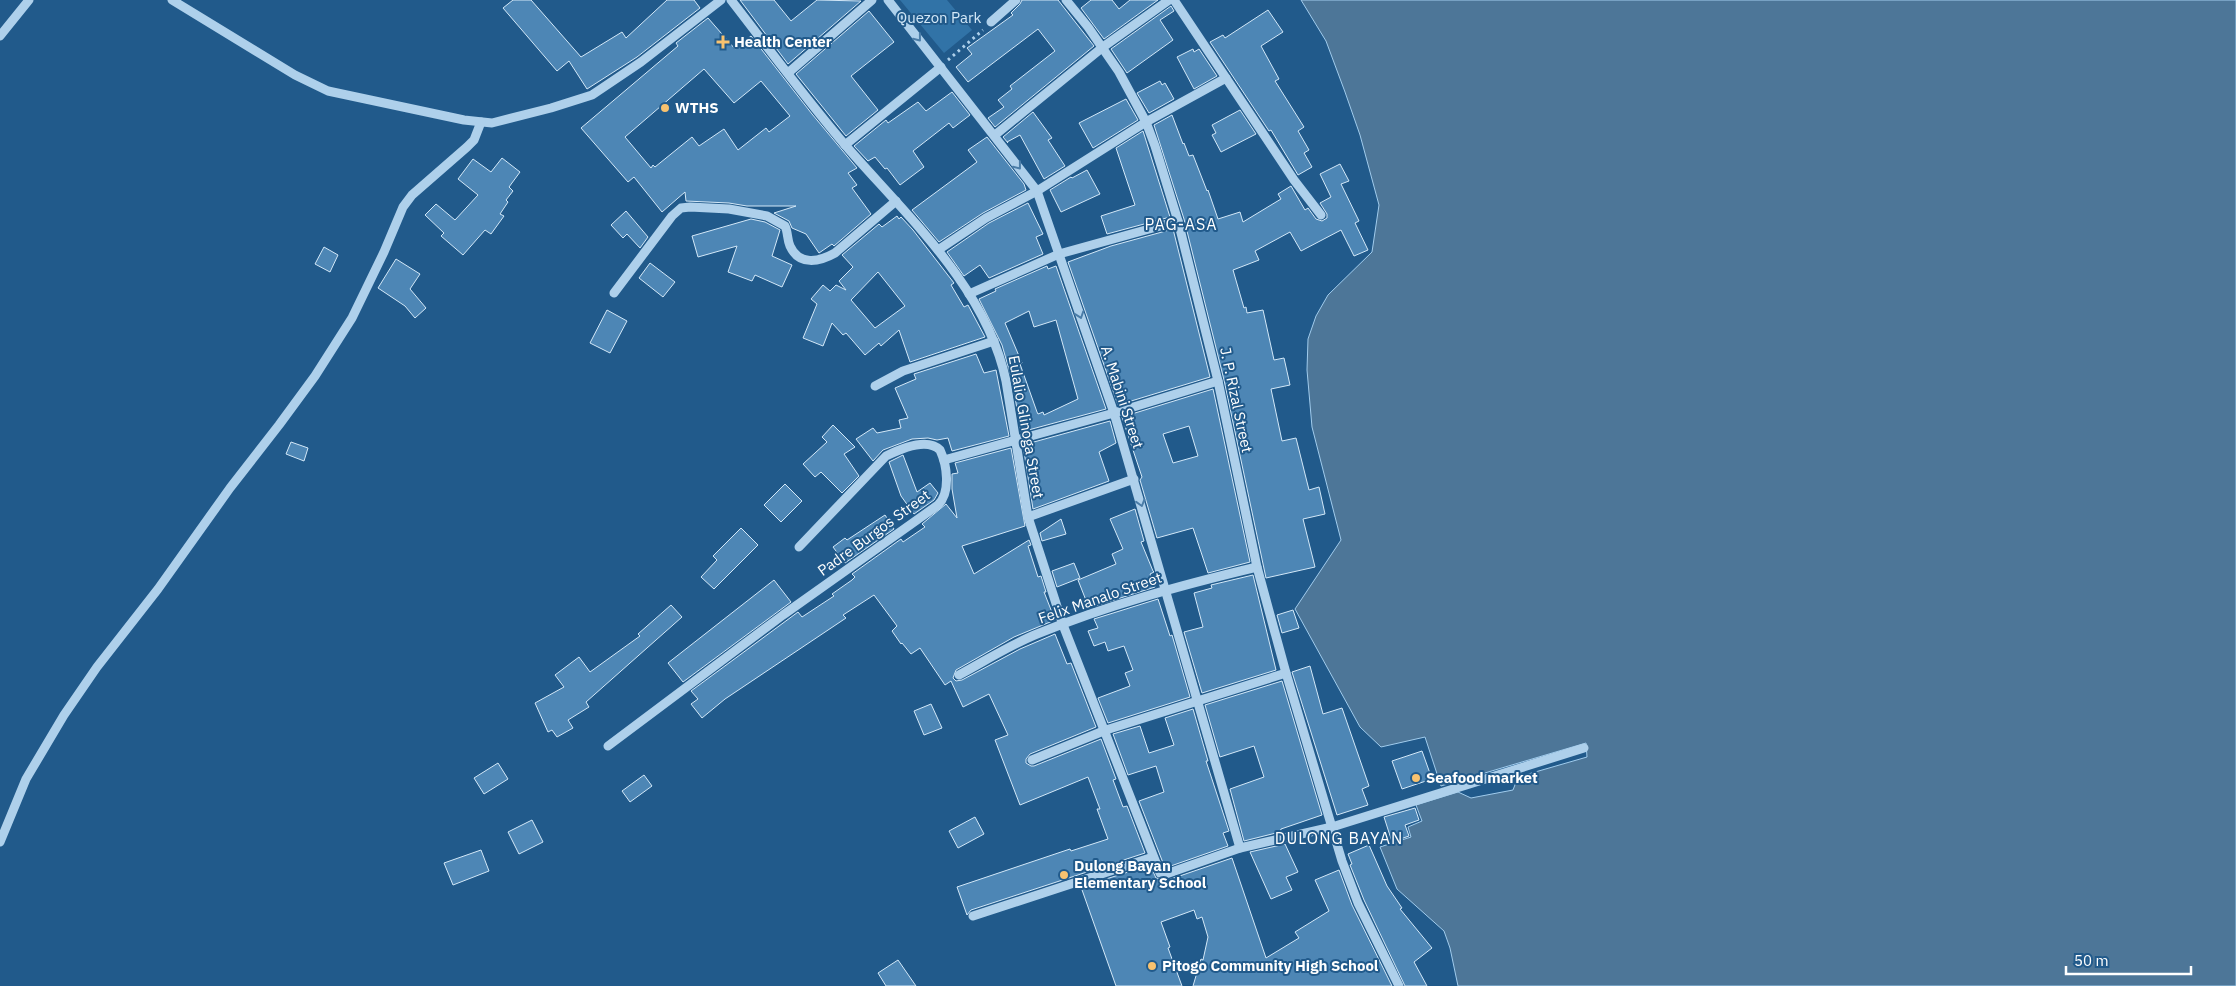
<svg xmlns="http://www.w3.org/2000/svg" width="2236" height="986" font-family="'IBM Plex Sans',sans-serif">
	<style>
		.green { fill: #3173a7 }
		.water { fill: #4d7698; stroke: #a1cced }
		.building { fill: #4d86b5; stroke: #d3e8f8; fill-rule: evenodd }
		.lines { fill: none; stroke-linecap: round; stroke-linejoin: round }
		.path { stroke: #aed0eb; stroke-width: 3; stroke-dasharray: 2.5 4; stroke-linecap: butt }
		.minor { stroke: #aed0eb; stroke-width: 9 }
		.oneway { stroke: #4b7da8 }
		.poi-dot { fill: #f8c26f; stroke: #215a8b; stroke-width: 2 }
		.labels { text-anchor: middle; stroke-width: 4; stroke-linejoin: round; paint-order: stroke }
		.park-label { font-size: 15px; fill: #d3e8f8; stroke: #215a8b }
		.poi-label { font-size: 15px; font-weight: bold; fill: #fff; stroke: #215a8b; text-anchor: start }
		.street-label { font-size: 15px; fill: #fff; stroke: #215a8b }
		.neighbourhood-label { font-size: 16px; letter-spacing: 1px; fill: #fff; stroke: #215a8b }
	</style>
	<rect width="100%" height="100%" fill="#215a8b"/>
	<!-- green -->
	<polygon class="green" points="900,0 947,0 972,30 944,53"/>
	<!-- water -->
	<polygon class="water" points="1301,0 2236,0 2236,986 1458,986 1450,948 1444,931 1397,889 1380,847 1411,837 1408,827 1422,821 1416,805 1458,792 1471,798 1513,790 1518,777 1587,757 1586,743 1441,786 1425,737 1381,747 1360,727 1295,609 1341,540 1312,427 1307,370 1308,339 1316,316 1328,295 1372,252 1379,205 1360,135 1345,92 1326,41"/>
	<!-- building -->
	<g class="building">
		<polygon points="513,0 531,0 581,57 622,32 626,38 667,0 694,0 700,8 637,57 587,89 569,61 557,71 503,8"/>
		<polygon points="740,0 774,0 791,21 817,0 861,1 788,64"/>
		<polygon points="1022,0 1058,0 1094,46 995,127 988,118 1004,107 998,100 1012,89 1010,86 1055,51 1038,29 968,82 956,67 972,54 967,48 1013,15 1011,13 1020,4"/>
		<polygon points="1091,0 1112,0 1119,9 1130,0 1158,0 1104,39 1081,8"/>
		<polygon points="1171,6 1174,11 1160,20 1173,40 1127,73 1111,49"/>
		<polygon points="1268,10 1283,32 1261,46 1279,79 1275,81 1304,127 1298,131 1309,150 1304,153 1312,167 1298,175 1271,130 1269,131 1210,42 1223,35 1225,38"/>
		<polygon points="869,11 894,42 851,76 878,110 846,136 796,74"/>
		<path d="M708,18l27,31 16,-13 61,78 45,54 -9,5 9,12 -5,3 19,26 -37,32 -2,-2 -13,9 -13,-19 -14,-6 -3,-7 -15,-8 22,-7h-49l-18,-3 -43,-2 -1,-9 -23,20 -28,-35 -6,5 -47,-54 97,-82 -2,-3zM704,69l30,34 27,-22 29,35 -21,16 -3,-4 -28,22 -14,-21 -25,17 -7,-9 -37,30 -2,-2 -2,3 -26,-31z"/>
		<polygon points="1193,49 1194,52 1199,49 1217,76 1194,89 1177,57"/>
		<polygon points="1160,81 1162,85 1165,83 1174,99 1149,113 1137,93"/>
		<polygon points="952,92 970,115 953,128 949,123 913,151 924,167 900,185 887,168 885,169 875,157 868,161 854,146 886,120 888,123 918,102 926,111"/>
		<polygon points="1126,99 1138,120 1093,148 1079,123"/>
		<polygon points="1240,110 1256,134 1221,152 1212,135 1216,133 1212,125"/>
		<polygon points="1033,112 1052,138 1048,140 1065,166 1044,179 1020,135 1007,142 1008,143 1003,137"/>
		<polygon points="1172,115 1183,144 1184,143 1189,156 1193,155 1207,191 1208,190 1218,219 1240,212 1243,222 1281,199 1278,194 1291,186 1305,210 1308,208 1316,219 1322,221 1327,218 1327,214 1320,203 1331,197 1320,174 1340,164 1349,181 1341,184 1359,221 1355,223 1368,250 1354,256 1341,230 1301,251 1290,232 1255,251 1259,260 1233,270 1244,308 1246,307 1247,313 1263,310 1274,360 1284,358 1290,385 1271,389 1282,441 1296,438 1309,490 1319,487 1325,514 1303,519 1315,567 1266,578 1224,380 1184,219 1154,125"/>
		<polygon points="1143,131 1170,217 1107,234 1101,216 1135,205 1116,148"/>
		<polygon points="987,137 1024,184 1026,190 983,213 939,242 912,210 977,162 968,150"/>
		<polygon points="502,158 520,172 509,187 513,191 506,200 508,202 500,214 504,216 491,234 485,230 463,255 441,236 444,233 425,215 436,204 455,220 478,195 458,179 473,159 491,172"/>
		<polygon points="1087,170 1100,194 1061,212 1050,190 1071,177 1072,178"/>
		<polygon points="1028,203 1043,234 1036,237 1043,254 989,278 980,265 964,276 947,252 989,223"/>
		<polygon points="626,211 648,237 640,248 627,234 623,238 611,225"/>
		<path d="M897,216l2,3 2,-2 12,13 41,53 -3,2 13,22 4,-2 17,32 -75,25 -11,-32 -18,16 -2,-3 -14,12 -19,-22 -3,2 -11,-12 -9,23 -20,-8 14,-34 -6,-5 12,-14 7,6 6,-6 10,5 -7,-9 14,-14 -11,-12 37,-31 3,3zM878,272l27,34 -30,22 -24,-28z"/>
		<polygon points="751,219 765,222 780,230 772,256 792,265 782,287 755,275 752,281 728,272 737,246 698,257 692,236"/>
		<polygon points="1173,229 1210,377 1118,405 1068,262 1111,246"/>
		<polygon points="324,247 338,255 330,272 315,264"/>
		<polygon points="396,259 420,274 410,289 426,308 415,318 405,306 378,288"/>
		<polygon points="650,263 675,282 663,297 639,278"/>
		<path d="M1047,266l1,3 8,-3 50,143 -85,23 -9,-52 -10,-35 -23,-46 17,-8 -1,-2zM1029,311l5,16 22,-7 22,79 -34,16 -1,-3 -5,2 -1,-2 -17,-48 -2,1 4,-2 -17,-40z"/>
		<polygon points="607,310 627,321 610,353 590,343"/>
		<polygon points="976,354 984,373 996,370 1009,436 952,451 948,438 937,440 928,438 912,439 883,450 873,461 856,439 873,428 877,433 901,428 899,420 908,418 895,388 916,379 914,374"/>
		<path d="M1213,389l37,173 -42,11 -15,-45 -36,10 -17,-58 2,-3 -20,-60zM1189,426l9,30 -25,7 -10,-29z"/>
		<polygon points="1110,421 1116,443 1099,452 1109,481 1033,509 1023,445"/>
		<polygon points="833,425 855,447 844,454 859,476 842,493 821,472 815,477 803,464 827,442 822,437"/>
		<polygon points="291,442 308,448 304,461 286,454"/>
		<polygon points="1011,448 1025,526 962,546 974,574 1029,540 1031,545 1028,546 1038,577 1041,576 1046,592 1044,592 1055,620 1014,637 956,670 953,678 956,681 962,680 1020,649 1055,634 1067,664 1071,663 1096,727 1030,754 1026,759 1026,763 1031,766 1034,766 1101,739 1116,779 1113,780 1123,807 1127,806 1145,853 971,910 967,915 957,887 1070,849 1071,851 1108,839 1097,809 1100,809 1088,777 1020,805 995,740 1008,735 989,694 963,707 951,681 945,685 920,648 911,654 902,643 901,644 892,631 897,626 874,595 843,615 846,618 725,699 702,718 691,704 698,699 691,691 798,612 802,617 834,596 832,594 852,580 855,577 852,574 901,539 903,542 925,527 922,524 946,504 957,518 952,489 952,474 958,473 955,463"/>
		<polygon points="903,455 917,492 930,483 938,493 934,500 914,514 901,496 889,462"/>
		<polygon points="785,484 802,501 781,522 764,505"/>
		<polygon points="1135,509 1144,541 1141,542 1153,571 1154,572 1150,574 1155,587 1089,608 1078,580 1116,564 1112,554 1123,549 1110,519"/>
		<polygon points="885,515 894,529 845,563 833,547 845,538 847,540"/>
		<polygon points="1061,519 1066,534 1042,541 1040,533"/>
		<polygon points="741,528 758,545 714,589 701,577 717,560 713,556"/>
		<polygon points="1074,563 1080,578 1057,587 1052,571"/>
		<polygon points="1253,575 1276,670 1202,693 1184,632 1203,627 1194,593 1212,588 1211,585"/>
		<polygon points="774,580 791,602 683,682 668,663"/>
		<polygon points="1158,599 1170,636 1172,635 1190,697 1108,723 1098,698 1130,686 1125,673 1133,670 1124,646 1108,651 1105,642 1094,646 1088,631 1098,628 1094,619"/>
		<polygon points="671,605 682,617 586,702 589,707 568,720 573,728 557,737 552,730 548,732 535,703 564,687 555,675 579,657 590,672 640,636 638,634"/>
		<polygon points="1293,610 1299,628 1282,633 1277,615"/>
		<polygon points="1310,666 1323,714 1342,708 1369,786 1362,789 1368,805 1337,815 1292,672"/>
		<polygon points="1282,681 1322,815 1281,829 1280,832 1244,841 1230,789 1264,777 1254,746 1220,757 1205,705"/>
		<polygon points="931,704 942,728 924,735 914,711"/>
		<polygon points="1193,709 1208,761 1206,761 1229,831 1223,833 1228,846 1165,868 1139,801 1164,792 1156,766 1128,775 1113,734 1140,726 1149,753 1174,745 1165,718"/>
		<polygon points="1422,751 1432,779 1402,789 1392,761"/>
		<polygon points="498,763 508,779 484,794 474,778"/>
		<polygon points="644,775 652,786 630,802 622,791"/>
		<polygon points="1415,808 1419,820 1405,825 1409,836 1392,842 1384,817"/>
		<polygon points="975,817 984,834 958,848 949,831"/>
		<polygon points="532,820 543,842 519,854 508,832"/>
		<polygon points="1285,844 1298,872 1286,877 1292,890 1271,899 1250,852"/>
		<polygon points="1369,845 1387,886 1402,908 1400,909 1432,948 1414,962 1427,986 1405,986 1364,900 1350,865 1352,864 1348,854"/>
		<polygon points="481,850 489,871 453,885 444,863"/>
		<polygon points="1232,858 1266,958 1299,938 1295,932 1329,911 1315,880 1339,870 1352,905 1392,986 1193,986 1201,959 1203,960 1208,937 1202,917 1197,919 1194,910 1161,922 1170,947 1168,948 1182,986 1116,986 1081,887 1150,865 1156,878 1168,880"/>
		<polygon points="898,960 916,986 886,986 878,973"/>
	</g>
	<g class="lines">
		<!-- path -->
		<polyline class="path" points="948,60 983,30"/>
		<!-- minor -->
		<g class="minor">
			<polyline points="172,0 295,75 328,91 464,120 492,123 551,108 592,95 641,62 721,0"/>
			<path d="M731,0c38,49 75,99 115,146 60,69 141,142 160,235l22,136 35,108 97,248 6,1 74,-26 92,-21 252,-79"/>
			<polyline points="888,0 1037,191 1114,413 1240,848"/>
			<polyline points="1066,0 1088,27 1119,72 1146,122 1155,146 1178,221 1218,381 1257,567 1286,673 1342,861 1358,903 1399,986"/>
			<polyline points="1174,0 1294,180 1321,215"/>
			<polyline points="991,22 1016,0"/>
			<polyline points="0,36 29,0"/>
			<polyline points="788,73 872,0"/>
			<polyline points="995,135 1103,47 1169,0"/>
			<polyline points="845,145 941,67"/>
			<polyline points="938,250 986,218 1037,191 1146,122 1226,78"/>
			<path d="M614,293l58,-77 9,-8 9,-1 39,2 38,7 18,10c3,6 2,13 5,20 9,20 29,16 45,7l61,-52"/>
			<polyline points="969,294 1059,254 1178,221"/>
			<polyline points="875,386 903,371 994,341"/>
			<polyline points="944,460 1114,413 1218,381"/>
			<polyline points="1028,517 1134,479"/>
			<path d="M959,675c26,-14 51,-30 78,-41 71,-29 145,-49 220,-67"/>
			<path d="M608,746l175,-131 155,-110c13,-13 9,-40 2,-55 -13,-13 -40,-1 -54,6l-87,91"/>
			<polyline points="1032,760 1106,730 1286,673"/>
			<polyline points="0,842 26,779 64,715 97,667 158,589 230,488 279,425 315,376 352,318 384,252 403,207 412,195 467,147 474,140 481,122"/>
			<polyline points="973,916 1153,857"/>
		</g>
	</g>
	<!-- one-way arrows -->
	<defs><path id="oneway-chevron" d="M-2-3.5L2.5 0L-2 3.5" fill="none" stroke-width="1.6" stroke-linecap="round" stroke-linejoin="round" transform="scale(1.25)"/></defs>
	<g class="oneway">
		<use href="#oneway-chevron" transform="translate(918 38) rotate(52)"/>
		<use href="#oneway-chevron" transform="translate(1018 166) rotate(52)"/>
		<use href="#oneway-chevron" transform="translate(1080 315) rotate(71)"/>
		<use href="#oneway-chevron" transform="translate(1141 503) rotate(73)"/>
	</g>
	<!-- markers -->
	<g class="poi-dot">
		<path d="M720.5 34.5h5v5h5v5h-5v5h-5v-5h-5v-5h5z"/>
		<circle cx="665" cy="108" r="5"/>
		<circle cx="1416" cy="778" r="5"/>
		<circle cx="1064" cy="875" r="5"/>
		<circle cx="1152" cy="966" r="5"/>
	</g>
	<g class="labels">
		<!-- park labels -->
		<g class="park-label">
			<text x="939" y="23">Quezon Park</text>
		</g>
		<!-- poi labels -->
		<g class="poi-label">
			<text x="734" y="47">Health Center</text>
			<text x="675" y="113">WTHS</text>
			<text x="1426" y="783">Seafood market</text>
			<text x="1074" y="871">Dulong Bayan<tspan x="1074" dy="17">Elementary School</tspan></text>
			<text x="1162" y="971">Pitogo Community High School</text>
		</g>
		<!-- street labels -->
		<g class="street-label">
			<text transform="translate(1122 397) rotate(72)" y="5">A. Mabini Street</text>
			<text transform="translate(1236 400) rotate(78)" y="5">J. P. Rizal Street</text>
			<text transform="translate(1026 427) rotate(80)" y="5">Eulalio Glinoga Street</text>
			<text transform="translate(874 533) rotate(-36)" y="5">Padre Burgos Street</text>
			<text transform="translate(1100 598) rotate(-19)" y="5">Felix Manalo Street</text>
		</g>
		<!-- neighbourhood labels -->
		<g class="neighbourhood-label">
			<text x="1181" y="230">PAG-ASA</text>
			<text x="1339" y="844">DULONG BAYAN</text>
		</g>
	</g>
	<!-- scale -->
	<path d="M2066 966v8h125v-8" fill="none" stroke="#ffffff" stroke-width="2.5"/>
	<text x="2074" y="966" font-size="15" fill="#ffffff" stroke="#215a8b" stroke-width="4" paint-order="stroke">50 m</text>
</svg>
